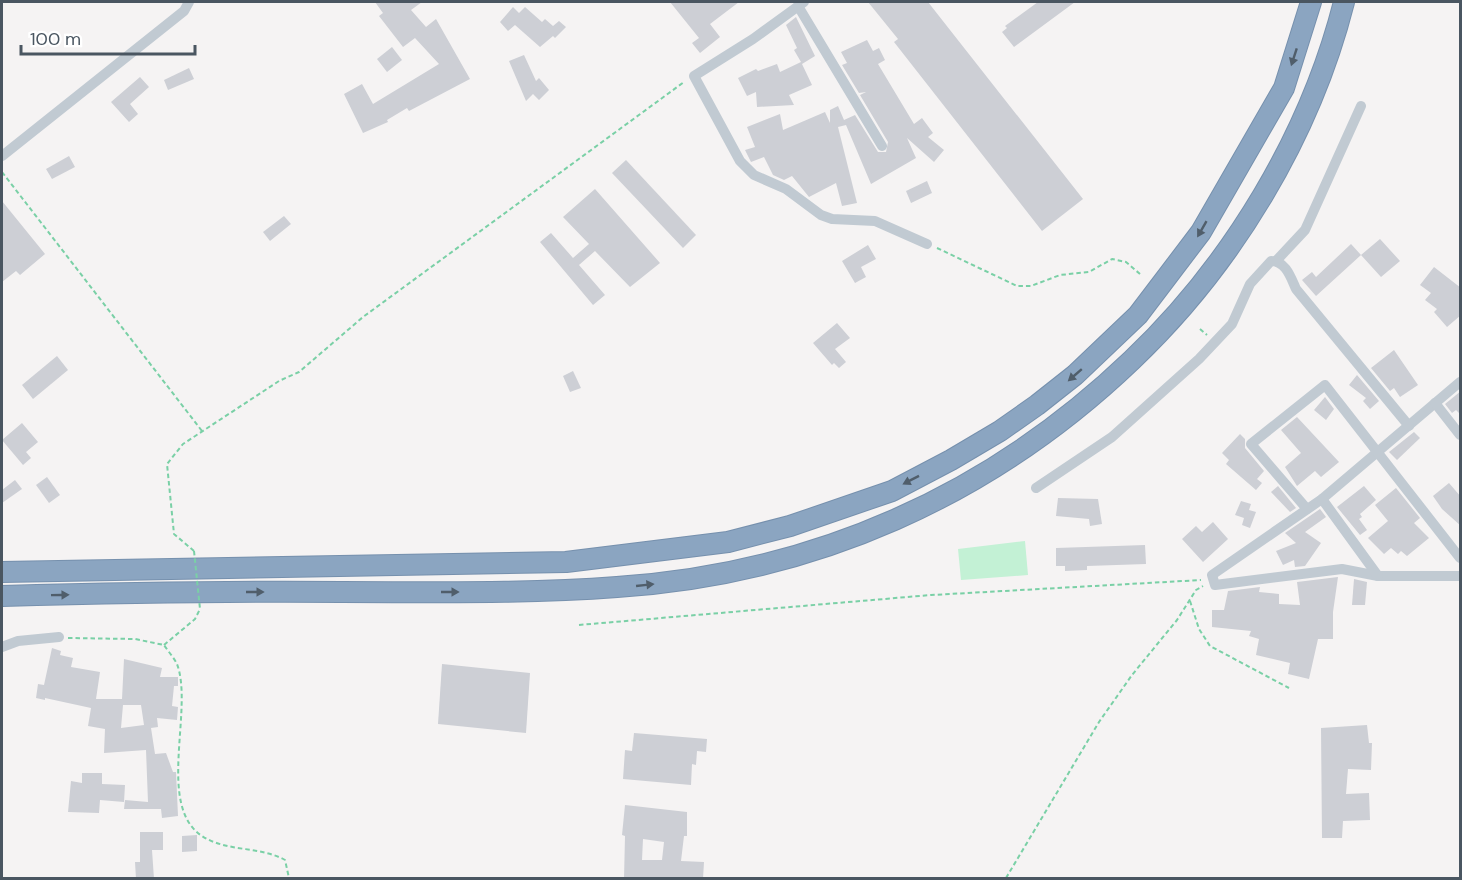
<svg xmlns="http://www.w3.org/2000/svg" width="1462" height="880" font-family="'DM Sans',sans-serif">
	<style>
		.green { fill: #c3f1d5 }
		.building { fill: #cdcfd5; fill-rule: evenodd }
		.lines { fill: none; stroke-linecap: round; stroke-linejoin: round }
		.motorway-casing { stroke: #7690ad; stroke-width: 22 }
		.path { stroke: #7ad0a6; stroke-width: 2; stroke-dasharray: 4.5 3; stroke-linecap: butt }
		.minor { stroke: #c1cad2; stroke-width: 10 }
		.motorway { stroke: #8ba5c1; stroke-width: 20 }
		.path-bridge { stroke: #7ad0a6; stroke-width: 2; stroke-dasharray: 4.5 3; stroke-linecap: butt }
		.oneway { fill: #505e6b }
	</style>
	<rect width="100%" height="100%" fill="#f5f3f3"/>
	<!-- green -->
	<polygon class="green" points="1025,541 1028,575 961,580 958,549"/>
	<!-- building -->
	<g class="building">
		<polygon points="375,2 422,2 411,10 426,27 436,19 470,79 409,111 407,108 387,120 388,122 363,133 344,94 362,84 373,104 439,64 415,38 403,47 379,16 383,13"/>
		<polygon points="670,2 739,2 710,24 720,37 700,53 692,43 699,38"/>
		<polygon points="868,2 928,2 1083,199 1042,231 894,42 898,39"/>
		<polygon points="1038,2 1075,2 1014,47 1002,32 1007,28 1005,26"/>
		<polygon points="513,7 519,13 525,7 542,22 545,19 553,26 559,21 566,27 555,38 553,36 540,47 515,25 508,31 500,22"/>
		<polygon points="796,17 815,56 802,64 812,85 789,95 794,105 757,107 756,92 747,96 738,78 756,69 758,71 777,64 780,72 801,62 794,50 797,48 786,25"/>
		<polygon points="867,40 873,51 879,48 885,60 878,64 914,124 922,118 933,133 928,137 944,150 934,162 907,138 916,158 871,184 846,125 838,127 857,203 842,206 836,183 809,197 792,176 784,180 773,175 764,157 751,162 745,150 755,147 747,127 780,114 783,130 825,112 830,123 830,110 838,106 844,120 855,115 878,152 886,152 888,142 860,95 866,92 859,93 842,65 847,63 841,52"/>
		<polygon points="392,47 402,60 387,72 377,59"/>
		<polygon points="524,55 536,81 539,78 549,90 539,100 533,94 526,101 509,61"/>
		<polygon points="189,68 194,79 168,90 164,80"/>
		<polygon points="140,77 149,87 130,104 138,114 129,122 111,102"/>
		<polygon points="69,156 75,167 52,179 46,169"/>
		<polygon points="626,160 696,235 683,248 612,173"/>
		<polygon points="927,181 932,193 911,203 906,191"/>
		<polygon points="595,189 660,263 630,287 595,251 579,265 605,295 593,305 540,242 551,233 573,258 589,244 563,217"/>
		<polygon points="2,201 45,254 20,275 16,271 2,282"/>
		<polygon points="284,216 291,224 270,241 263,232"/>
		<polygon points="1380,239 1400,261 1381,277 1361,255 1316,296 1302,280 1312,272 1316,277 1351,244 1361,255"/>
		<polygon points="868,245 876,259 861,267 866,277 855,283 842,261"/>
		<polygon points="1434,267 1461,288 1461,315 1447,327 1434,312 1437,309 1425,300 1431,293 1420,285"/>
		<polygon points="837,323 850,338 835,349 846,362 839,368 834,363 832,365 813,343"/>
		<polygon points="1394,350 1418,385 1400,397 1394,388 1390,391 1371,368"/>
		<polygon points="57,356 68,370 33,399 22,385"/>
		<polygon points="573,371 581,388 570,392 563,376"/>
		<polygon points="1357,375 1379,401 1370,409 1363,401 1366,398 1349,385"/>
		<polygon points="1461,391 1461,415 1456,410 1452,413 1445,404"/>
		<polygon points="1325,397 1334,409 1326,420 1314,410"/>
		<polygon points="1297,417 1339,462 1321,477 1315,471 1297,486 1285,467 1301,453 1281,430"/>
		<polygon points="22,423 38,442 26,452 31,458 23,465 2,440"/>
		<polygon points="1414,432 1420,438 1397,460 1389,452"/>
		<polygon points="1240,434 1245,439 1245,448 1264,471 1257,479 1262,483 1256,490 1226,464 1229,460 1222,453"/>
		<polygon points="47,477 60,495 49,503 36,485"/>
		<polygon points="15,480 22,489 2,503 2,490"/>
		<polygon points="1449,483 1461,497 1461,526 1442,509 1433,496"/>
		<polygon points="1278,486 1296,508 1290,512 1271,492"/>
		<polygon points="1364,486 1376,500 1360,514 1362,517 1359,519 1367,530 1360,535 1337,507"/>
		<polygon points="1396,488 1420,518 1414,523 1429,538 1407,556 1401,551 1398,554 1391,548 1384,554 1368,538 1388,521 1375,505"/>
		<polygon points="1058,498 1098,499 1102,524 1090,526 1089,519 1056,516"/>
		<polygon points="1241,501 1251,504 1249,510 1256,512 1250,528 1242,525 1244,518 1235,515"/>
		<polygon points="1320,509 1326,517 1305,532 1321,543 1305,566 1295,567 1294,560 1283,565 1276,551 1296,543 1285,533"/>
		<polygon points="1213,522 1228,539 1203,562 1182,539 1196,526 1202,532"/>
		<polygon points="1145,545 1146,564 1087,566 1087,570 1065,571 1065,566 1056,566 1056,548"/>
		<polygon points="1338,577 1333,612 1333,639 1318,639 1309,679 1288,674 1290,663 1256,655 1259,639 1249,636 1251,631 1212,627 1212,610 1224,610 1228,591 1260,587 1259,592 1279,594 1279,604 1300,605 1297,582"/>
		<polygon points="1354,579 1367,582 1365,605 1352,605"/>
		<path d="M52,648l9,3 -1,4 13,3 -2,9 29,5 -4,27h26l2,-40 38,9 -2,9h18v9h-4l-2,20 6,1 -1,13 -20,-2 1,9 -7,1 4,26 11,-1 7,19h3l2,44 -16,2 -1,-9h-37l1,-9 23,2 -2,-52 -42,3 1,-24 -17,-3 3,-18 -46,-10v2l-9,-2 2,-14 6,1zM123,705h18l3,20 -23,3z"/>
		<polygon points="442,664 530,673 526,733 438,724"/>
		<polygon points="1367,725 1369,743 1372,743 1371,770 1348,769 1346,794 1369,793 1370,820 1343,821 1342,838 1322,838 1321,728"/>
		<polygon points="634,733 707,739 706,752 697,751 696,765 692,764 691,785 623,779 625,750 632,751"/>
		<polygon points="82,773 102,773 102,784 125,785 124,802 100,800 99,813 68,812 71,781 82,783"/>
		<path d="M625,805l62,7v24h-3l-3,25 23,1 -1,17h-79l1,-43 -3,-1zM643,839l21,3 -2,18h-20z"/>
		<polygon points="140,832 163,832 163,850 152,850 154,879 136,879 135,862 140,862"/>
		<polygon points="197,835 197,851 182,852 182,836"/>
	</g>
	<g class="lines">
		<defs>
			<g id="motorway">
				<polyline points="2,572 566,562 728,542 790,526 892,491 951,460 1000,431 1037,405 1075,375 1138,315 1201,232 1284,88 1311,2"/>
				<path d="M2,596c113,-3 226,-5 340,-4 92,0 184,2 275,-5 197,-13 373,-91 515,-227 100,-95 178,-224 212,-358"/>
			</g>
		</defs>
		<!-- motorway casing -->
		<use href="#motorway" class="motorway-casing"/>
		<!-- path -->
		<g class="path">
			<polyline points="2,172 202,431"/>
			<polyline points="937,248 1017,286 1031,286 1060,275 1089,272 1112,259 1126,262 1140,274"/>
			<polyline points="1200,329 1207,335"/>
			<polyline points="194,551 174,534 167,464 183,444 279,381 299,372 363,317 684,82"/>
			<polyline points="1190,601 1199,629 1210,646 1289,688"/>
			<polyline points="579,625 931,595 1201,580"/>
			<path d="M68,638l67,1 29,6c4,6 10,13 13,19 17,45 -21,142 25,172 24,16 58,10 83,24l4,18"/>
			<polyline points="164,645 195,619 200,609"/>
			<polyline points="1006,878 1099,722 1132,675 1177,620 1196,590 1203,586"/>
		</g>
		<!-- minor -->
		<g class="minor">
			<polyline points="804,2 753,39 694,76 740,161 754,175 786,189 821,215 832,219 875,221 927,244"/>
			<polyline points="798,6 882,146"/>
			<polyline points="2,156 184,11 189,2"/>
			<polyline points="1276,261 1305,230 1361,106"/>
			<polyline points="1460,382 1322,499 1212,575 1215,585 1342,569 1378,576 1460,576"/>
			<polyline points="1435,403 1460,435"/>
			<path d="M1036,488l76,-51 87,-78 33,-35 18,-40 21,-23c15,0 20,17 25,28l113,137"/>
			<polyline points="1322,499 1378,576"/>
			<polyline points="1307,509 1251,444 1325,385 1460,558"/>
			<polyline points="2,647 18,641 59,637"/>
		</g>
		<!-- motorway -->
		<use href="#motorway" class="motorway"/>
		<!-- path-bridge -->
		<polyline class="path-bridge" points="194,551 200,609"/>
	</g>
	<!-- one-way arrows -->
	<defs><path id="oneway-solid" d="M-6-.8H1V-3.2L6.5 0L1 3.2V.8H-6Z" transform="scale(1.5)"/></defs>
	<g class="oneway">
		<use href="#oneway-solid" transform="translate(1294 57) rotate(108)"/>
		<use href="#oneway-solid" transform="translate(1202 229) rotate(120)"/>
		<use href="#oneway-solid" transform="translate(1075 375) rotate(139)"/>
		<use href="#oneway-solid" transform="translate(911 480) rotate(153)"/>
		<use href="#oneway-solid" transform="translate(645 585) rotate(-6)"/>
		<use href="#oneway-solid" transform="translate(255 592)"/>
		<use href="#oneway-solid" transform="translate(450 592)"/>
		<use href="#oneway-solid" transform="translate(60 595) rotate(-1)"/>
	</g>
	<!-- border -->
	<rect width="1462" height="880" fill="none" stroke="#4a5661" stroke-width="6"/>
	<!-- scale -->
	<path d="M21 45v9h174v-9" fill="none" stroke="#4a5661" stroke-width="3"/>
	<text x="30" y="45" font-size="18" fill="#4a5661" stroke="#ffffff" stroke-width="4.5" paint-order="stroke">100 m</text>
</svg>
